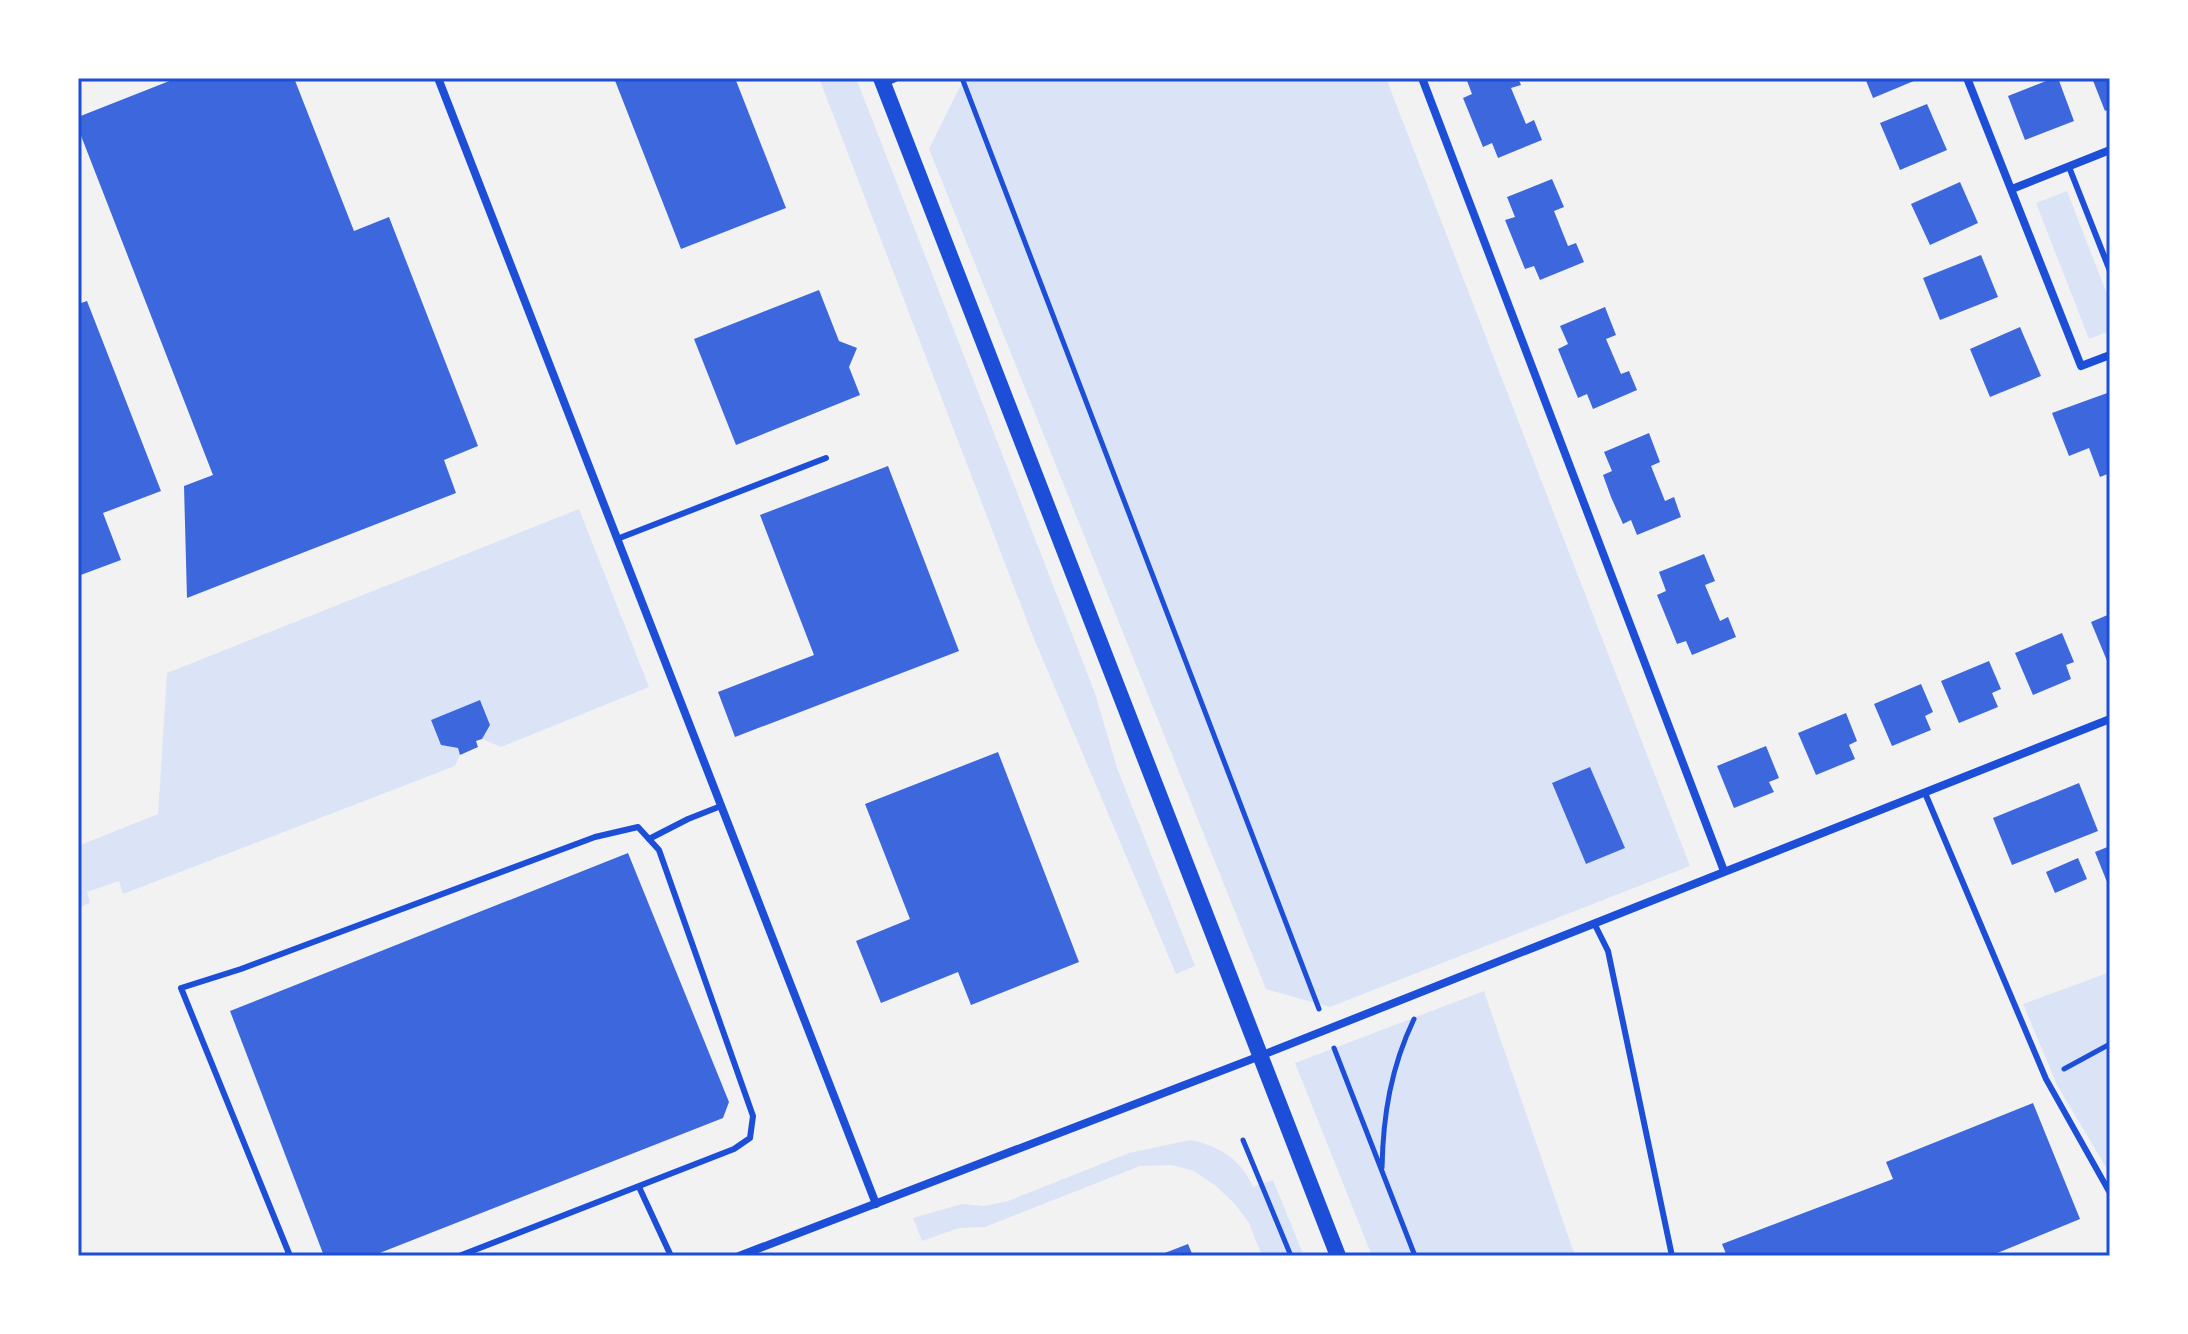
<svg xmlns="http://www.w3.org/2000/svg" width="2188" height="1334" font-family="Bitter,serif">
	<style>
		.green { fill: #dbe4f7; fill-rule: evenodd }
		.building { fill: #3d67dc }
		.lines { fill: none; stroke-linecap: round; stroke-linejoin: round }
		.path { stroke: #1d4ed8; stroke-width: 5 }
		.service { stroke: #1d4ed8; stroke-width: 6 }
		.minor { stroke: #1d4ed8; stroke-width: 8 }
		.secondary { stroke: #1d4ed8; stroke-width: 16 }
		.neatline { fill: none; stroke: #1d4ed8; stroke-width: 3 }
	</style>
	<rect width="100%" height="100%" fill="#f2f2f2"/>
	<!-- green -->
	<g class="green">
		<polygon points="819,78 856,78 1095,693 1117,768 1195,966 1176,974 1032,634"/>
		<path d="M964,78h422l304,788 -360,141 -64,-18 -337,-840zM1590,767l34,81 -38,16 -34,-80z"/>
		<polygon points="2067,191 2110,302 2110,331 2089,339 2036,203"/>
		<polygon points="579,509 649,687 501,747 482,739 490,725 480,700 431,720 441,745 458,748 460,755 455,766 123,894 119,881 87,892 90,903 78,908 78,846 158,814 167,673"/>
		<polygon points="2110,972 2110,1174 2057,1085 2023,1004"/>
		<polygon points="1484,991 1575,1256 1372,1256 1295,1063"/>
		<path d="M1190,1140c28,5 52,20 63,47l20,-7 31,76h-42l-13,-33 -14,-19 -19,-18 -22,-15 -22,-6 -32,1 -155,61 -26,1 -37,13 -9,-23 49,-14 22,2 24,-5 121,-48z"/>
	</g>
	<!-- building -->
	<g class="building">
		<polygon points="177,78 294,78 354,231 389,217 478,446 444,460 456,493 187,598 184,486 213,475 78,128 78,117"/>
		<polygon points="614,78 735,78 786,208 681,249"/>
		<polygon points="1466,78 1518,78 1521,85 1511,88 1526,124 1534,120 1542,140 1498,158 1492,143 1483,147 1463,98 1472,94"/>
		<polygon points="1865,78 1921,78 1873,98"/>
		<polygon points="2054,78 2058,78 2074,121 2025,140 2008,96"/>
		<polygon points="2092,78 2110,78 2110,109 2105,111"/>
		<polygon points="1927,104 1947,150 1900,170 1880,123"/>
		<polygon points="1552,179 1564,207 1554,211 1568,246 1576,243 1584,262 1540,280 1534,266 1525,269 1505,220 1515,217 1507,197"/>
		<polygon points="1960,182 1978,223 1930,245 1911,204"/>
		<polygon points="1981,255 1998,297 1940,320 1923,278"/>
		<polygon points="819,290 839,341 857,348 849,367 860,395 736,445 694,339"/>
		<polygon points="87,301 161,491 103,513 121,560 78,576 78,304"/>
		<polygon points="1605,307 1616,335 1606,339 1621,374 1629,371 1637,390 1593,409 1587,394 1578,398 1558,349 1568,344 1560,326"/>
		<polygon points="2020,327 2041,376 1990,397 1970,349"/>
		<polygon points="2110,392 2110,473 2100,477 2089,448 2069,456 2052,413"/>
		<polygon points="1649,433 1660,462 1651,466 1665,501 1674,497 1681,517 1637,535 1631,520 1623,524 1611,497 1603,475 1612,471 1604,452"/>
		<polygon points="888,466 959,651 735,737 718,692 814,655 760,515"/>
		<polygon points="1704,554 1715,581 1705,585 1720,621 1728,617 1736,637 1692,655 1686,641 1677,644 1657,595 1666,591 1659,572"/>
		<polygon points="2110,614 2110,668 2091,622"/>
		<polygon points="2062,633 2074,662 2066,665 2071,679 2033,695 2015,653"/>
		<polygon points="1989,661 2001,689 1992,693 1998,707 1959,723 1941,681"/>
		<polygon points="1921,684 1933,712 1925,716 1931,730 1892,746 1874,704"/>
		<polygon points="480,700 490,725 482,739 476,741 478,747 460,755 458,748 441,745 431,720"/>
		<polygon points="1846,713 1857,741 1849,745 1855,759 1816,775 1798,733"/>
		<polygon points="1766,746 1779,778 1769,782 1774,792 1734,808 1717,766"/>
		<polygon points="998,752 1079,962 971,1005 958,972 881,1003 856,941 910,919 865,804"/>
		<polygon points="1590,767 1625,848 1586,864 1552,783"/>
		<polygon points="2079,783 2098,831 2012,865 1993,818"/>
		<polygon points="2110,846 2110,880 2107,882 2095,852"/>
		<polygon points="628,853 729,1102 723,1118 372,1256 324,1256 230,1011"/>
		<polygon points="2078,858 2087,879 2055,893 2046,872"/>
		<polygon points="2033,1103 2080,1219 1990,1256 1727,1256 1722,1244 1893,1179 1886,1162"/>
		<polygon points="1188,1244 1193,1256 1157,1256"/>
	</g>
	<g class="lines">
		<!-- path -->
		<g class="path">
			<polyline points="962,78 1319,1009"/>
			<polyline points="1334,1048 1415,1256"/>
			<polyline points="2064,1069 2110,1044"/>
			<polyline points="1243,1140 1291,1256"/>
			<path d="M1382,1168c1,-53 9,-101 32,-149"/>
		</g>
		<!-- service -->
		<g class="service">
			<polyline points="2069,167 2110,271"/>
			<polyline points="617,539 826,458"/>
			<polyline points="1925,793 2046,1079 2110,1193"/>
			<polyline points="649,839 688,819 721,806"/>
			<polyline points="1594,923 1608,951 1672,1256"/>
			<polyline points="639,1187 671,1256"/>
			<polyline points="290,1256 181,988 241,969 595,837 638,827 659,850 753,1116 750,1138 734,1149 459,1256"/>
		</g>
		<!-- minor -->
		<g class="minor">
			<polyline points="438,78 876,1204"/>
			<polyline points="1422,78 1724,871"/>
			<polyline points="1967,78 2081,366 2110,355"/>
			<polyline points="883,83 895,78"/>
			<polyline points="2012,189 2110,150"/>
			<polyline points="739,1256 1260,1056 2110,719"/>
		</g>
		<!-- secondary -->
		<polyline class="secondary" points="881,78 1338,1256"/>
	</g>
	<!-- border -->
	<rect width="2188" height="1334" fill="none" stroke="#ffffff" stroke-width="160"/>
	<rect x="80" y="80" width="2028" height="1174" class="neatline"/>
</svg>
